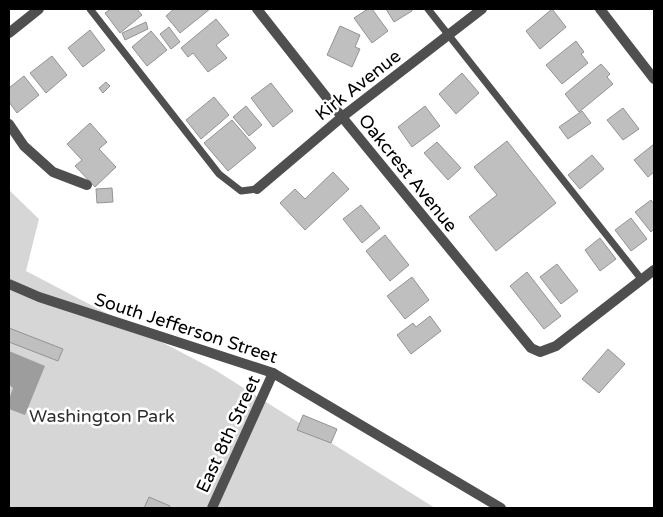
<svg xmlns="http://www.w3.org/2000/svg" width="663" height="517" font-family="'Varela Round',sans-serif">
	<style>
		.green { fill: #d6d6d6 }
		.water { fill: #9d9d9d }
		.building { fill: #bfbfbf; stroke: #939393 }
		.lines { fill: none; stroke-linecap: round; stroke-linejoin: round }
		.service { stroke: #4f4f4f; stroke-width: 7 }
		.minor { stroke: #4f4f4f; stroke-width: 10 }
		.labels { text-anchor: middle; stroke-width: 5; stroke-linejoin: round; paint-order: stroke }
		.street-label { font-size: 18px; fill: #000; stroke: #fff }
		.park-label { font-size: 18px; fill: #2d2d2d; stroke: #fff }
	</style>
	<rect width="100%" height="100%" fill="#fff"/>
	<!-- green -->
	<polygon class="green" points="9,190 39,219 26,271 215,370 435,508 9,508"/>
	<!-- water -->
	<polygon class="water" points="9,351 45,366 25,415 9,409 9,399 13,388 9,385"/>
	<!-- building -->
	<g class="building">
		<polygon points="111,9 137,9 142,15 120,33 105,13"/>
		<polygon points="174,9 210,9 180,33 166,16"/>
		<polygon points="368,9 372,9 388,31 372,43 354,18"/>
		<polygon points="386,9 411,9 412,11 394,22"/>
		<polygon points="552,9 566,27 540,49 526,31"/>
		<polygon points="216,19 229,35 216,45 227,58 208,72 193,53 188,57 181,48"/>
		<polygon points="146,22 148,29 125,40 122,33"/>
		<polygon points="340,26 360,35 355,47 360,49 352,67 327,55"/>
		<polygon points="169,27 180,42 171,49 160,34"/>
		<polygon points="90,30 105,50 83,67 68,48"/>
		<polygon points="151,31 167,50 147,66 132,47"/>
		<polygon points="576,41 584,52 581,54 588,63 562,84 546,65"/>
		<polygon points="52,56 67,75 46,93 30,73"/>
		<polygon points="601,64 610,74 607,77 613,84 579,112 565,94"/>
		<polygon points="462,73 479,93 456,114 439,94"/>
		<polygon points="24,76 39,95 17,113 9,102 9,88"/>
		<polygon points="106,82 110,86 103,93 99,88"/>
		<polygon points="271,83 293,111 273,127 251,98"/>
		<polygon points="214,97 229,115 201,139 186,120"/>
		<polygon points="246,106 262,125 249,136 233,117"/>
		<polygon points="425,106 440,126 412,147 398,127"/>
		<polygon points="623,108 639,129 623,140 607,120"/>
		<polygon points="582,111 591,123 568,139 559,127"/>
		<polygon points="232,120 256,148 228,171 204,143"/>
		<polygon points="90,123 107,142 99,149 116,167 95,187 75,166 82,160 67,144"/>
		<polygon points="507,141 556,203 496,251 469,217 497,195 474,167"/>
		<polygon points="437,142 461,168 448,180 424,153"/>
		<polygon points="654,144 654,172 648,177 634,160"/>
		<polygon points="592,155 604,169 580,189 568,175"/>
		<polygon points="333,172 349,189 305,230 280,203 295,189 305,199"/>
		<polygon points="112,188 113,202 97,203 96,189"/>
		<polygon points="651,200 654,204 654,229 651,232 635,212"/>
		<polygon points="361,205 380,228 362,243 343,219"/>
		<polygon points="631,218 647,239 631,251 615,230"/>
		<polygon points="385,235 409,265 390,281 366,251"/>
		<polygon points="600,238 616,259 600,271 585,250"/>
		<polygon points="557,264 578,291 561,304 540,277"/>
		<polygon points="527,272 561,316 544,329 510,286"/>
		<polygon points="412,277 429,300 405,319 387,296"/>
		<polygon points="430,316 441,331 411,354 397,335 413,323 416,327"/>
		<polygon points="9,328 63,349 58,361 9,342"/>
		<polygon points="608,349 625,364 599,393 582,379"/>
		<polygon points="303,415 337,429 331,443 297,430"/>
		<polygon points="149,497 170,506 169,508 144,508"/>
	</g>
	<g class="lines">
		<!-- service -->
		<g class="service">
			<polyline points="90,9 219,174 241,191 257,189"/>
			<polyline points="428,9 642,280"/>
		</g>
		<!-- minor -->
		<g class="minor">
			<polyline points="257,9 342,117 531,348 540,352 556,346 654,270"/>
			<polyline points="600,9 654,79"/>
			<polyline points="9,33 39,9"/>
			<polyline points="9,124 24,146 53,172 87,185"/>
			<polyline points="257,189 342,117 482,9"/>
			<polyline points="9,284 39,297 273,373 501,508"/>
			<polyline points="212,508 273,373"/>
		</g>
	</g>
	<g class="labels">
		<!-- street labels -->
		<g class="street-label">
			<text transform="translate(358 85) rotate(-38)" y="6">Kirk Avenue</text>
			<text transform="translate(408 173) rotate(51)" y="6">Oakcrest Avenue</text>
			<text transform="translate(186 328) rotate(18)" y="6">South Jefferson Street</text>
			<text transform="translate(228 434) rotate(-65)" y="6">East 8th Street</text>
		</g>
		<!-- park labels -->
		<g class="park-label">
			<text x="102" y="422">Washington Park</text>
		</g>
	</g>
	<!-- border -->
	<rect width="663" height="517" fill="none" stroke="#000000" stroke-width="20"/>
</svg>
